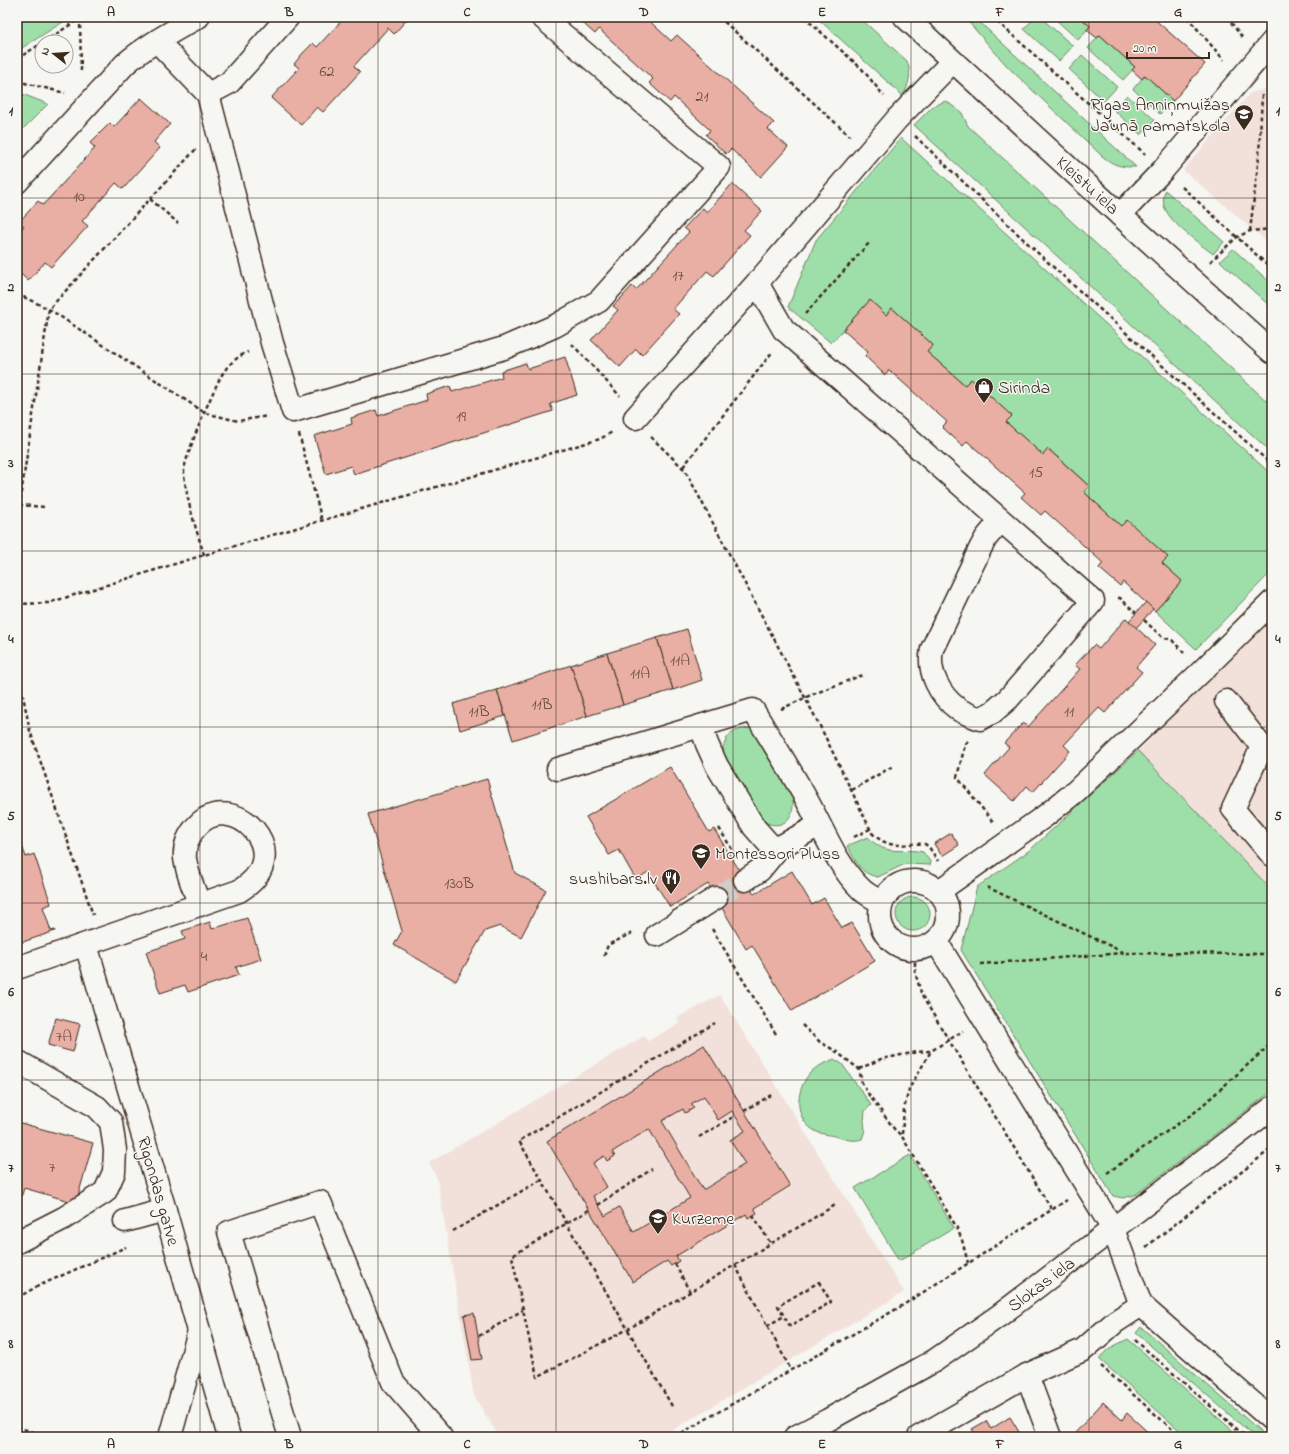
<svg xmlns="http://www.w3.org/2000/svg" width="1289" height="1454" font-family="'Indie Flower',sans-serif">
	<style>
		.built { fill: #f2e1db }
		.green { fill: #9edfa9; stroke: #6c8464 }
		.building { fill: #e9afa4; stroke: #3b2a1e; fill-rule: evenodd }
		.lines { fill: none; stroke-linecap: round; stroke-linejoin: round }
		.minor-tunnel { stroke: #d1cdc8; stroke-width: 22; stroke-dasharray: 22 11; stroke-linecap: butt }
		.minor-casing { stroke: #3b2a1e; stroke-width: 25 }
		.path { stroke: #3b2a1e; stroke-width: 2.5; stroke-dasharray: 4 3; stroke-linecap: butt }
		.minor { stroke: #f6f6f2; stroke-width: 22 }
		.grid { fill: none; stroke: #3b2a1e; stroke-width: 1; stroke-opacity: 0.55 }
		.labels { text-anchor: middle; stroke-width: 3; stroke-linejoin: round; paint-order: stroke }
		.number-label { font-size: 16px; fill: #664b40 }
		.poi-label { font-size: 18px; fill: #3b2a1e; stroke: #f6f6f2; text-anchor: start }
		.street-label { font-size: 18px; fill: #3b2a1e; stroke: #f6f6f2 }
		.neatline { fill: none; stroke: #3b2a1e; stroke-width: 1.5 }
		.grid-label { font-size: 13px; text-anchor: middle; font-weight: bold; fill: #3b2a1e }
	</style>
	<rect width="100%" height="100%" fill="#f6f6f2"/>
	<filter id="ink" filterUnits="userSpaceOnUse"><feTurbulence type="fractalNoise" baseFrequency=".025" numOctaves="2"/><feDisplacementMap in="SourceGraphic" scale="8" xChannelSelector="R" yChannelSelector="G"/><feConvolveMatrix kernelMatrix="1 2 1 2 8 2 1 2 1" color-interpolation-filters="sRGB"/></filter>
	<g filter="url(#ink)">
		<!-- built -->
		<g class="built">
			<polygon points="1272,87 1272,246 1183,170 1250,93"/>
			<polygon points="1272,616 1272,890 1138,751"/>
			<polygon points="720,995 904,1292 661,1437 499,1437 474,1396 437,1178 429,1163 644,1036 648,1041 679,1023 677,1018"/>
		</g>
		<!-- green -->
		<g class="green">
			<polygon points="17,17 71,17 17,51"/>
			<path d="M816,17h43l48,44c5,13 2,23 -4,35z"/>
			<path d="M964,17h10l162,150c-16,0 -21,-1 -34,-11l-94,-89z"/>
			<polygon points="1035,17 1040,17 1073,46 1059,61 1024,29"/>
			<polygon points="1053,17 1080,17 1090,26 1078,40"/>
			<polygon points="1100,35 1135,67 1123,80 1088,48"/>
			<polygon points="1082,55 1117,87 1104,101 1069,69"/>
			<polygon points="1145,75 1173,101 1160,114 1133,89"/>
			<polygon points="17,92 48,104 17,135"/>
			<polygon points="1127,95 1155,120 1141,135 1114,110"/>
			<polygon points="946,101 962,113 968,126 1272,406 1272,453 914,125 933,106"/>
			<polygon points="901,138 1272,475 1272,571 1196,649 1155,611 1182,581 1162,563 1168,557 1121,526 1084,492 1089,486 1049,449 1043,455 1006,422 1012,416 965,385 927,352 933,345 892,308 886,315 870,300 831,343 788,307 816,240"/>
			<path d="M1165,190l59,52 -11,12c-13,-10 -43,-31 -48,-46 -3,-6 -1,-12 0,-18z"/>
			<polygon points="1233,249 1272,284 1272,308 1220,261"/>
			<path d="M751,728l5,4 37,67c2,21 -12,32 -31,22l-38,-61 -1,-13 5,-11 7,-5 7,-2z"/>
			<polygon points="1138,751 1272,890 1272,1091 1135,1195 1123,1198 1113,1196 961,950 977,887 1030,850"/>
			<path d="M868,837c20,21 31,10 55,15l8,11 -1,2 -25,-1 -27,13c-19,-3 -22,-17 -31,-31z"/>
			<circle cx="913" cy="914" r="17"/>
			<path d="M834,1059l8,5 29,41 -6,6 -1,10 1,9 -3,9c-10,3 -17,0 -27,-3 -6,-1 -13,-2 -18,-4 -24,-12 -22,-41 -7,-59 6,-7 16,-10 24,-14z"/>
			<polygon points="910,1155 954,1228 899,1261 855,1188"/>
			<polygon points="1141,1327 1267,1437 1255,1437 1136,1333"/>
			<polygon points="1128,1339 1240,1437 1187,1437 1099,1359 1108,1349"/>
		</g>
		<!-- building -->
		<g class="building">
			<polygon points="345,17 409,17 394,34 388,28 354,66 360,72 323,112 317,107 301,125 271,98 299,68 294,64 303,53 313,43 317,47"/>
			<polygon points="576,17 645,17 671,41 677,35 774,123 768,129 788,147 761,177 731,149 726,154 706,135 710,130 674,97 670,102 649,83 653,79 599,29 595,34"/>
			<polygon points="1080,17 1152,17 1205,64 1173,101 1145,75 1142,79 1132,70 1135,67 1100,35 1097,38 1087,30 1090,26"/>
			<polygon points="141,98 170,124 154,142 160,148 123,189 116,183 82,221 88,226 51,267 45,262 28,281 17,270 17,234 24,226 19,222 38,201 43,205 95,148 90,143 110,123 114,127"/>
			<polygon points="732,184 762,211 744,230 750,235 714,276 707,271 673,309 679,314 642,355 636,349 620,367 591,340 618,310 613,306 623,296 632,286 636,290 689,232 684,228 703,208 707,212"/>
			<polygon points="870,300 886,315 892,308 933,345 927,352 965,385 971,379 1012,416 1006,422 1043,455 1048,449 1089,486 1084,492 1121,526 1127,520 1168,557 1162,563 1182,581 1155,611 1123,582 1120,586 1099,568 1103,563 1045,511 1041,515 1021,497 1025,493 967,441 963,446 942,427 947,422 889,370 885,375 865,356 868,352 843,330"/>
			<polygon points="565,357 577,395 550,404 553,411 354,474 351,466 326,474 314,436 352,424 351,418 376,410 378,416 427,400 426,394 450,386 452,392 502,377 501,371 526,363 528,369"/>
			<polygon points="1146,602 1153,609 1136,628 1129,621"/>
			<polygon points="1126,618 1155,645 1136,667 1142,672 1105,713 1099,708 1064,745 1070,751 1033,792 1027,786 1014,801 985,775 1009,747 1004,743 1023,723 1028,727 1080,669 1075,665 1094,645 1099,649"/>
			<polygon points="687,629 702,680 673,690 657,638"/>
			<polygon points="657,638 673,690 623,705 607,653"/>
			<polygon points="607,653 623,705 587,716 571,665"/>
			<polygon points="571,665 587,716 513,740 497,690"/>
			<polygon points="497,690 505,716 460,730 453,704"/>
			<polygon points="670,767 709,832 714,829 754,894 792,871 812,905 824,898 842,928 852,923 875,961 792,1011 752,945 746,949 708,884 670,907 648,872 636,880 619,850 609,855 586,817"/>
			<polygon points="487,779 515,873 546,890 521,937 500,926 485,931 456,981 394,945 402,931 368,814"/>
			<polygon points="17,832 26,857 34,854 51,904 43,907 51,931 55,930 55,931 17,944"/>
			<polygon points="951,833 959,845 942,856 934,844"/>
			<polygon points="247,918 261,959 236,967 239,975 188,992 185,985 160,993 146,952 185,939 182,931 210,922 212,929"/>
			<polygon points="56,1018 80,1024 73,1052 48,1045"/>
			<path d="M704,1045l86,141 -36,22 3,5 -9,5 -2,-4 -70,42 3,5 -8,5 -4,-5 -34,21 -86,-141zM704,1096l14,24 14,-9 13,20 -15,9 15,24 -42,26 -41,-69 21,-12 2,4 9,-5 -3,-4zM649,1129l41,69 -56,34 -15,-25 -14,9 -12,-20 14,-9 -14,-24 11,-7 3,5 8,-5 -3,-4z"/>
			<polygon points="17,1122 93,1143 76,1203 24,1188 17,1211"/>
			<polygon points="474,1313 482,1359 472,1360 464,1315"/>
			<polygon points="1103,1402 1122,1420 1127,1413 1153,1437 1081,1437 1076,1432"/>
			<polygon points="1010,1417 1022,1437 977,1437 972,1429 986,1421 991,1429"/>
		</g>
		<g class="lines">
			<!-- minor-tunnel -->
			<polyline class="minor-tunnel" points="716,898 745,880"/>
			<defs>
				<g id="minor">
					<polyline points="905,17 1120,215 1272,352"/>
					<polyline points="157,41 208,94 272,343 293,411 504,348 555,326 599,301 719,167 542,17"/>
					<polyline points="208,94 229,83 288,17"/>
					<path d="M17,182l108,-118c22,-19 47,-32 73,-47"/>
					<polyline points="1120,215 1163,170 1272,42"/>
					<path d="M757,283l27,47 4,3 305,268 -85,98 -15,13 -13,7c-7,-3 -16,-6 -22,-10 -18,-13 -31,-37 -26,-60l49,-102 5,-9 15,-18"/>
					<polyline points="635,418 757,283 897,119 952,62"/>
					<polyline points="1226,701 1262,747 1233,809 1272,855"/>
					<polyline points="701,726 707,744 717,766 754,827 769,844 778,848"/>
					<path d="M558,769l195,-59c17,28 35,56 51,85 17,29 32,70 57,94 6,6 13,9 20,13"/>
					<polyline points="745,880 760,870 778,848 819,825"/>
					<circle cx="914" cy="915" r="34"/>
					<polyline points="939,891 1045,816 1075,792 1202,671 1272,602"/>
					<polyline points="657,935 716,898"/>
					<polyline points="936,941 1113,1229 1141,1305 1272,1420"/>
					<polyline points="86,945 165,1210 229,1437"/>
					<path d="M17,968l222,-77c62,-37 -8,-105 -43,-64 -8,9 -12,19 -11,31 2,16 9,32 15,47"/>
					<polyline points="17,1061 97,1107 111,1122 115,1150 114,1172 105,1192 64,1218 17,1242"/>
					<polyline points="125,1221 165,1210"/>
					<polyline points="1027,1375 1050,1437"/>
					<polyline points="170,1437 199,1331"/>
					<polyline points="290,1437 229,1232 320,1202 393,1382 441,1437"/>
					<polyline points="795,1437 828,1420 934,1361 1000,1315 1272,1108"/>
					<polyline points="919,1437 1027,1375 1083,1350 1115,1322 1141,1305"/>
				</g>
			</defs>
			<!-- minor casing -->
			<use href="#minor" class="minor-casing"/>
			<!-- path -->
			<g class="path">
				<polyline points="719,17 850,136"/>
				<polyline points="804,17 862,69 884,96"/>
				<polyline points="992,17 1145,154"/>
				<polyline points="1187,17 1224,60"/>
				<polyline points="1227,17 1242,37"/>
				<polyline points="80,18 81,74"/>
				<polyline points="44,42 82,17"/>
				<polyline points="17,59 42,43"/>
				<polyline points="17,81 65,93"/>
				<polyline points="915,136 1040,255 1272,465"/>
				<polyline points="1182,187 1272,269"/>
				<polyline points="150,199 178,223"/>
				<polyline points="1250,231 1259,156 1262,95"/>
				<polyline points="1210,262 1237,237 1250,231 1272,229"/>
				<polyline points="17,294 49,309 205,413 238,421 268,416"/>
				<polyline points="805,314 870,242"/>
				<polyline points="572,344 620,396"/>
				<polyline points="299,434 322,521"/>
				<path d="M651,437l34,33 135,256 52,107c20,19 30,9 53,11l4,3 9,14"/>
				<polyline points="683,467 773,351"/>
				<polyline points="19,505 45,507"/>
				<polyline points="17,521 49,309 196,149"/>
				<path d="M204,555c-8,-27 -18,-55 -20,-83 -1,-12 31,-87 39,-99 6,-9 15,-17 25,-21"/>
				<polyline points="1118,598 1120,598 1136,613"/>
				<polyline points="17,604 48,603 204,555 600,439 614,431"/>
				<polyline points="1144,620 1162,637 1172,640 1184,653"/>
				<polyline points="17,666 30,731 93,915"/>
				<polyline points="781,709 811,695 865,674"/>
				<polyline points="968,741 965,745 957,777 994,823"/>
				<polyline points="852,790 893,766"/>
				<polyline points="719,828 736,856"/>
				<polyline points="854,837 870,829"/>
				<polyline points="987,887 1125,953 1272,954"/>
				<polyline points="712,929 776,1034"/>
				<polyline points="915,955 915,972 922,996 1052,1210"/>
				<polyline points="604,956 608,945 632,933"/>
				<polyline points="980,964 1124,953"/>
				<polyline points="802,1025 820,1042 834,1050 859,1069 862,1083 869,1095 895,1130 901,1135 957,1228 962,1240 968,1263"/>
				<polyline points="859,1069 881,1059 917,1052 931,1051 963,1031"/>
				<polyline points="744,1111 771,1095"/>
				<polyline points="902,1134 904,1109 909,1089 931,1051"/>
				<polyline points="699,1137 735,1116"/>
				<polyline points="1107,1173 1195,1112 1272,1043"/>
				<polyline points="598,1205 652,1169"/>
				<polyline points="589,1210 512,1256 537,1377 628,1329 837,1204"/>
				<polyline points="753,1215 771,1244"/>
				<polyline points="453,1231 541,1180"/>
				<polyline points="1146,1247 1272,1148"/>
				<polyline points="675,1264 690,1292"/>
				<polyline points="735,1265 791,1370"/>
				<polygon points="819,1282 831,1302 790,1326 778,1306"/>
				<polyline points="17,1298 36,1287 126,1247"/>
				<polyline points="767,1326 784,1316"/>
				<polyline points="479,1336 523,1310"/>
				<polyline points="1135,1340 1246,1437"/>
				<polyline points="1101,1366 1181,1437"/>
				<polyline points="672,1406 519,1141 715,1023"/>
				<polyline points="17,1427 49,1437"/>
				<polyline points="675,1437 900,1307 1067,1200"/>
			</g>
			<!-- minor -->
			<use href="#minor" class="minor"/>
		</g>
	</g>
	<!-- grid -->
	<path class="grid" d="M200,17v1420M378,17v1420M556,17v1420M733,17v1420M911,17v1420M1089,17v1420M17,198h1255M17,374h1255M17,551h1255M17,727h1255M17,903h1255M17,1080h1255M17,1256h1255"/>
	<!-- icons -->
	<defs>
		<symbol id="school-pin" viewBox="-11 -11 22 30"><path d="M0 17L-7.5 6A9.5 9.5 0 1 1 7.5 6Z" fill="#3b2a1e" stroke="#f6f6f2"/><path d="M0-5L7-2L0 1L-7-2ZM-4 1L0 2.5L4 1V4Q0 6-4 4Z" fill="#fff"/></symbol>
		<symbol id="shop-pin" viewBox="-11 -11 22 30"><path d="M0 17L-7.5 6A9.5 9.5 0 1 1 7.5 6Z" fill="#3b2a1e" stroke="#f6f6f2"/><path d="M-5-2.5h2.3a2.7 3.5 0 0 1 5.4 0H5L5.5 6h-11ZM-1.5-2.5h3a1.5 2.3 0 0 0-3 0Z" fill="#fff"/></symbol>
		<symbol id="restaurant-pin" viewBox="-11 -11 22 30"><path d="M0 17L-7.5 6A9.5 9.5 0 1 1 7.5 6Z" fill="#3b2a1e" stroke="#f6f6f2"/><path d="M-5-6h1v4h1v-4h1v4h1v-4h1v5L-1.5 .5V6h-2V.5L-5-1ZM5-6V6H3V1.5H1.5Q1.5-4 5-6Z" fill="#fff"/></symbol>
	</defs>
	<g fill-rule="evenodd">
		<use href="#school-pin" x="1233" y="103" width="22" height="30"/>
		<use href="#shop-pin" x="973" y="376" width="22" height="30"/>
		<use href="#school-pin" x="690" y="842" width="22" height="30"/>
		<use href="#restaurant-pin" x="660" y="867" width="22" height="30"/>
		<use href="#school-pin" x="647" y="1207" width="22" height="30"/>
	</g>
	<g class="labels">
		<!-- number labels -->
		<g class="number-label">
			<text x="327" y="76">62</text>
			<text x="702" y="101">21</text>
			<text x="79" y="201">10</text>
			<text x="678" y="280">17</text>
			<text x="461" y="421">19</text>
			<text x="1036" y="477">15</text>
			<text x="680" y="665">11A</text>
			<text x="640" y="678">11A</text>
			<text x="542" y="709">11B</text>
			<text x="479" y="716">11B</text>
			<text x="1069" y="716">11</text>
			<text x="459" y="888">130B</text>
			<text x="204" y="961">4</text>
			<text x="64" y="1041">7A</text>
			<text x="52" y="1172">7</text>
		</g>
		<!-- poi labels -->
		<g class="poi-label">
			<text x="1230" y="110" text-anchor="end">Rīgas Anniņmuižas<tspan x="1230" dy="21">Jaunā pamatskola</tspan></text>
			<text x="998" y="393">Sirinda</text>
			<text x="715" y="859">Montessori Pluss</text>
			<text x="657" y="884" text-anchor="end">sushibars.lv</text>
			<text x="672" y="1224">Kurzeme</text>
		</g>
		<!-- street labels -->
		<g class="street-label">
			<text transform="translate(1088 185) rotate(42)" y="6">Kleistu iela</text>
			<text transform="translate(159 1191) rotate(74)" y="6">Rigondas gatve</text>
			<text transform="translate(1041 1284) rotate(-37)" y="6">Slokas iela</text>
		</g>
	</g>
	<!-- margin -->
	<rect width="1289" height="1454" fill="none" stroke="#f6f6f2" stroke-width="44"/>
	<!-- north arrow -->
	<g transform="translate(54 54) rotate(287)"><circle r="19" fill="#f6f6f2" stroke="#aba49d"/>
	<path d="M0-3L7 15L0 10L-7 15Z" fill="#3b2a1e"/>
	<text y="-6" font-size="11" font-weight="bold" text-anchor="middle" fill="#3b2a1e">N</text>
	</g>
	<!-- scale -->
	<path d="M1127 52v6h82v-6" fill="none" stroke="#3b2a1e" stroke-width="2"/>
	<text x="1133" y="52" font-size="12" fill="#3b2a1e" stroke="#f6f6f2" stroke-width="3" paint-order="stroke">20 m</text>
	<rect x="22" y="22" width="1245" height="1410" class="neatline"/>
	<g class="grid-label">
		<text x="111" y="16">A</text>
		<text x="289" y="16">B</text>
		<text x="467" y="16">C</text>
		<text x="644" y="16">D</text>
		<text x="822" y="16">E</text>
		<text x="1000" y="16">F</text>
		<text x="1178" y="16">G</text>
		<text x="11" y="115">1</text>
		<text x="1278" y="115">1</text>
		<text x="11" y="291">2</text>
		<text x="1278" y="291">2</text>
		<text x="11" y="467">3</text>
		<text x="1278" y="467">3</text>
		<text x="11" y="643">4</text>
		<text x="1278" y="643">4</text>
		<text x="11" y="820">5</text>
		<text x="1278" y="820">5</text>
		<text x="11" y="996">6</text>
		<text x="1278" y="996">6</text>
		<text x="11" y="1172">7</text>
		<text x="1278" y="1172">7</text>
		<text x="11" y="1348">8</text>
		<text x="1278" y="1348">8</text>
		<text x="111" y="1448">A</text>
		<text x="289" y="1448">B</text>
		<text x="467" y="1448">C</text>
		<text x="644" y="1448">D</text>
		<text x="822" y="1448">E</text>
		<text x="1000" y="1448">F</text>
		<text x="1178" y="1448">G</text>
	</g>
</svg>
